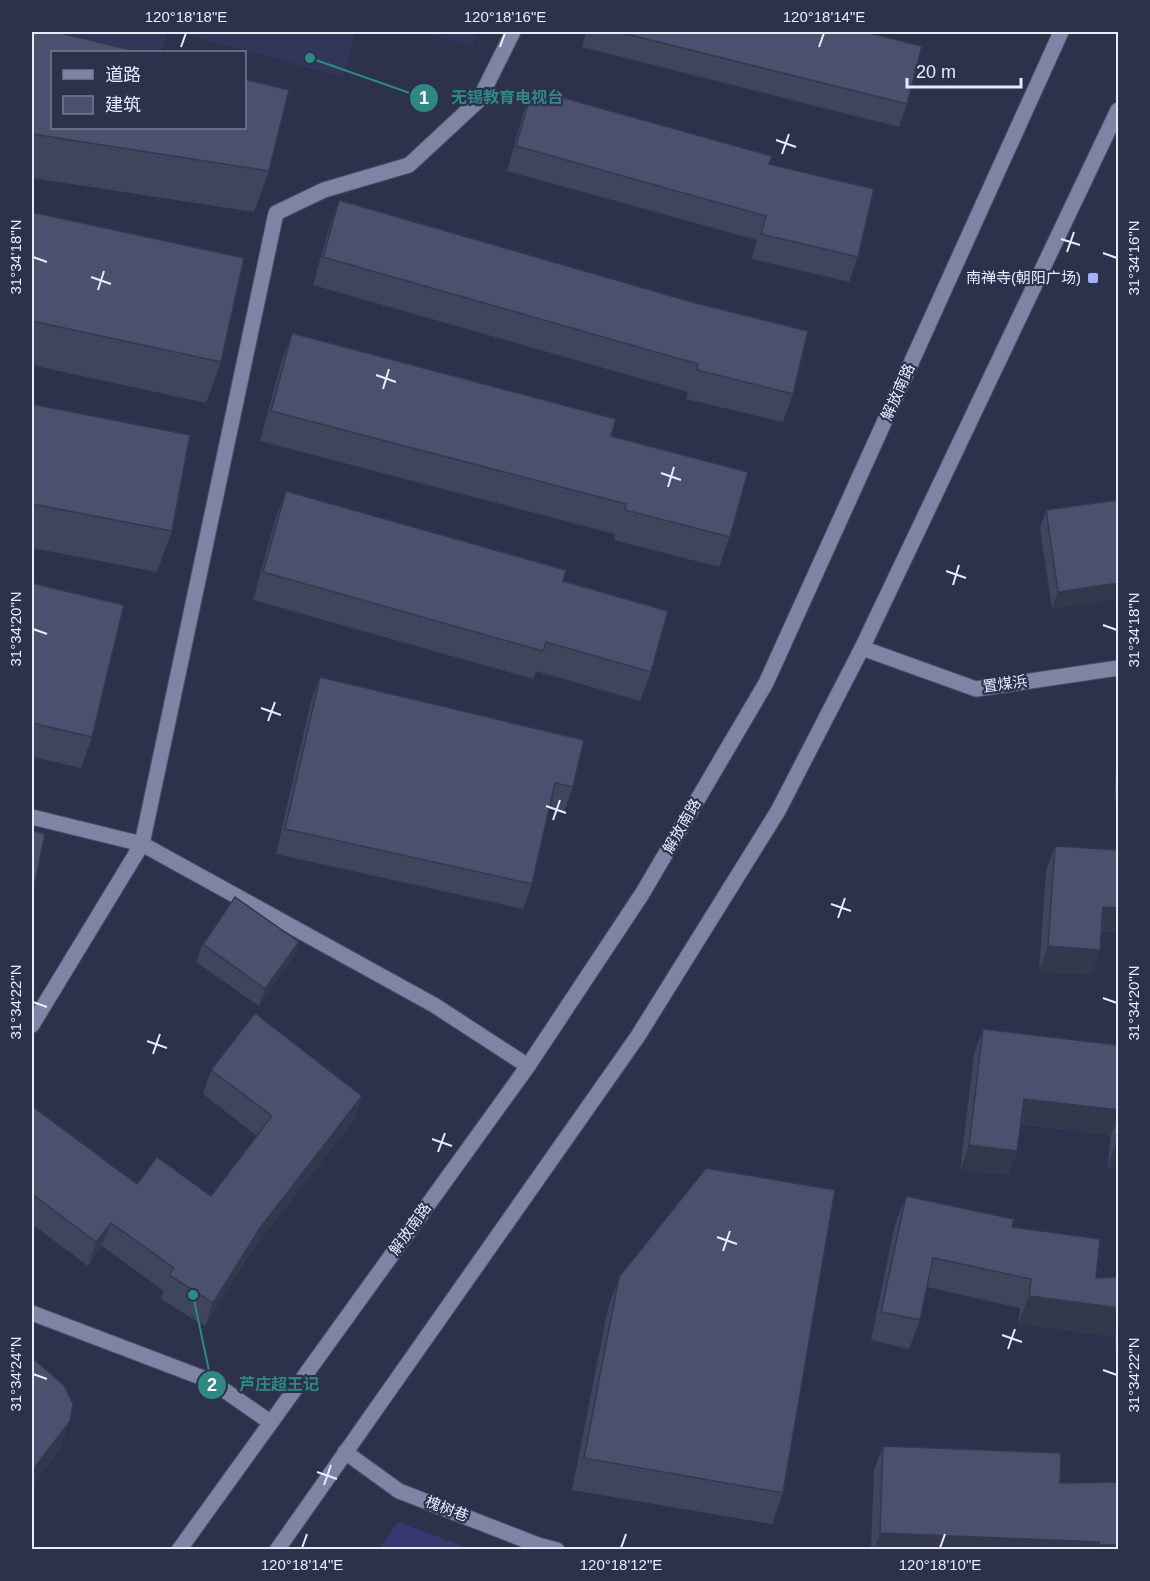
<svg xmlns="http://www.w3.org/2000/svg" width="1150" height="1581" font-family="Helvetica,'Noto Sans SC',sans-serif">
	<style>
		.built { fill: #323759 }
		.green { fill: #343a6f }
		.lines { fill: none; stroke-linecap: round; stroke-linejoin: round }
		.street-casing { stroke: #4c4f67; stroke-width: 17 }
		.secondary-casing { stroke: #4c4f67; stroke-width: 17 }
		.street { stroke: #7d84a4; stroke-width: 15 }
		.secondary { stroke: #7d84a4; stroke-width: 15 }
		.wall { fill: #40455e }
		.shaded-wall { fill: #34384c }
		.building { fill: #4a506d; stroke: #34384c; stroke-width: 1.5 }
		.ticks { fill: none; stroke: #e7ebfd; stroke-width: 2 }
		.poi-dot { fill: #a5b1fc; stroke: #2c314c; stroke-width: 2 }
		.labels { text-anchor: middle; stroke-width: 4.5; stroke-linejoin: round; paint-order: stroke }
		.poi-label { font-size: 15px; fill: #e7ebfd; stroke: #2c314c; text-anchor: end }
		.street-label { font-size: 15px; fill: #e7ebfd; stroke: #2c314c }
		.leader { fill: none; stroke: #2f8883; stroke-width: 2 }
		.callout-dot { fill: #2f8883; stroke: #2c314c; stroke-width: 2 }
		.mark-label { font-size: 18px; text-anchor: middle; font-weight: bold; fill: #fff }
		.callout-label { font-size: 16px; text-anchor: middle; font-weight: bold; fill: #2f8883; stroke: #2c314c; stroke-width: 4.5; stroke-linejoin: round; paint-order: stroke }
		.neatline { fill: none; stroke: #e7ebfd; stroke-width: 2 }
		.ticks-label { font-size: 15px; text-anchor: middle; fill: #e7ebfd }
	</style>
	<rect width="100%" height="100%" fill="#2c314c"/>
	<!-- built -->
	<g class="built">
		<polygon points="32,32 167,32 161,52 52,52"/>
		<polygon points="177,32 355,32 343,77"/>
		<polygon points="419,32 477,32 472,46"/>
	</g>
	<!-- green -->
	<polygon class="green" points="398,1522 471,1549 379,1549"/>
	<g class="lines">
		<defs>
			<g id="street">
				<polyline points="862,648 976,689 1118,668"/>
				<polyline points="32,817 142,844 434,1005 528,1066"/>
				<polyline points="32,1025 142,844 276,213 324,190 409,165 479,100 513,32"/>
				<polyline points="32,1313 211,1381 270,1422"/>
				<polyline points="345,1452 399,1491 538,1545 557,1550"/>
			</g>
			<g id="secondary">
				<polyline points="179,1550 528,1066 642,894 766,683 1061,32"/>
				<polyline points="277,1550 638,1036 778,811 862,648 1118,110"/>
			</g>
		</defs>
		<!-- street casing -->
		<use href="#street" class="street-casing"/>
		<!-- secondary casing -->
		<use href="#secondary" class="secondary-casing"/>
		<!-- street -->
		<use href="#street" class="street"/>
		<!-- secondary -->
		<use href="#secondary" class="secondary"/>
	</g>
	<!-- wall -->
	<g class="wall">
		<polygon points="32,32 269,171 254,212 32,178"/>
		<polygon points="586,32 865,32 907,104 899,127 582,47"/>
		<polygon points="532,89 769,164 858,257 849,282 752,259 757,240 507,171 523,114"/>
		<polygon points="339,200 793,394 783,422 686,399 688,392 313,285 329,228"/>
		<polygon points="32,212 221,362 206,403 32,365"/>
		<polygon points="292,333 611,436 730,537 719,567 614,540 615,534 260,441 281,363"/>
		<polygon points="1119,384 1119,398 1117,389"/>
		<polygon points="32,404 172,531 157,572 32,548"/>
		<polygon points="286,491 563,581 651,672 640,701 536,671 533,679 253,600 275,520"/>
		<polygon points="1046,510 1119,513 1119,599 1052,609 1040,528"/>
		<polygon points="32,583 92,737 81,768 32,757"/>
		<polygon points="320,677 573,787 564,812 549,808 532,884 523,909 276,854 311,701"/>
		<polygon points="1119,720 1119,801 1114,800"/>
		<polygon points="1055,846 1100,950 1091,975 1039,971 1046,871"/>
		<polygon points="299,942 292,959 259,1006 196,962 203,944"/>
		<polygon points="983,1029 1119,1045 1119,1169 1107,1168 1111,1135 1020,1124 1017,1151 1008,1175 960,1170 974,1054"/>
		<polygon points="211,1070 362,1096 354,1120 251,1252 205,1326 161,1299 164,1291 102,1246 88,1266 32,1224 32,1106 137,1184 211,1196 257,1136 203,1094"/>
		<polygon points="906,1196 1012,1227 1096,1278 1119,1277 1119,1384 1117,1384 1115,1337 1018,1324 1020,1308 927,1287 920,1320 909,1349 871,1340 895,1224"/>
		<polygon points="619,1277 783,1493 772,1524 572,1490 608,1308"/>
		<polygon points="883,1446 1060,1483 1119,1550 871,1550 874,1470"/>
	</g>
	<!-- shaded-wall -->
	<g class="shaded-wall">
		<polygon points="1119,583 1119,599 1052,609 1058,592"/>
		<polygon points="1119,787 1119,801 1114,800"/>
		<polygon points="1103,907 1119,908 1119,933 1094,932"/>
		<polygon points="299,942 292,959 259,1006 265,989"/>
		<polygon points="1048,946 1100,950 1091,975 1039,971"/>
		<polygon points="362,1096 354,1120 251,1252 205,1326 213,1303 260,1228"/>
		<polygon points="1024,1099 1119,1110 1119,1114 1111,1135 1015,1123"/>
		<polygon points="1116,1143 1119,1144 1119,1169 1107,1168"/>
		<polygon points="969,1145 1017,1151 1008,1175 960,1170"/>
		<polygon points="111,1223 102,1246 88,1266 96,1242"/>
		<polygon points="1029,1296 1119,1308 1119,1326 1115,1337 1018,1324"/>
		<polygon points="70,1421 59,1451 32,1487 32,1471"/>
		<polygon points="880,1533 1099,1542 1096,1550 874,1550"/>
		<polygon points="1099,1545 1119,1545 1119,1550 1098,1550"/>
	</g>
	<!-- building -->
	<g class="building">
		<polygon points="32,32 56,32 140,52 52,52 52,128 244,128 244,79 289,90 269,171 32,134"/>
		<polygon points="618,32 865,32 922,46 907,104"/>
		<polygon points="532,89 772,156 769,164 874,189 858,257 761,234 766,216 516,146"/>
		<polygon points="339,200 692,302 808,331 793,394 697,370 698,364 323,257"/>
		<polygon points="32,212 244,258 221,362 32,321"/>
		<polygon points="292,333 616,419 611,436 748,472 730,537 625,510 626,504 271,411"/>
		<polygon points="32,404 190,435 172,531 32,504"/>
		<polygon points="286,491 566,570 563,581 668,611 651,672 546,642 543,651 263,572"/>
		<polygon points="1116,500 1119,513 1119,583 1058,592 1046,510"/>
		<polygon points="32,583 124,605 92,737 32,723"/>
		<polygon points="320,677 584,740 573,787 555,783 532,884 285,829"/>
		<polygon points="32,830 45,834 32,897"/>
		<polygon points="1055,846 1119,850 1119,908 1103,907 1100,950 1048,946"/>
		<polygon points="235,897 299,942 265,989 203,944"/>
		<polygon points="255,1013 362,1096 260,1228 213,1303 169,1275 174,1268 111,1223 96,1242 32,1194 32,1106 137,1184 157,1157 211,1196 272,1116 211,1070"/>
		<polygon points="983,1029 1119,1045 1119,1110 1024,1099 1017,1151 969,1145"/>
		<polygon points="1119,1123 1119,1144 1116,1143"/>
		<polygon points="706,1168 835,1190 783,1493 584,1458 619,1277"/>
		<polygon points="906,1196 1014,1219 1012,1227 1100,1239 1096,1278 1119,1277 1119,1308 1029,1296 1031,1279 933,1258 920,1320 881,1312"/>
		<polygon points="32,1358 64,1385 73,1404 70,1421 32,1471"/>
		<polygon points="883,1446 1061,1453 1060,1483 1119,1482 1119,1545 1099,1545 1099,1542 880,1533"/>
	</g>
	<!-- ticks -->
	<path class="ticks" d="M181,47l5,-14M500,47l5,-14M819,47l5,-14M776,140l20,7M782,154l7,-20M1061,239l19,6M1067,252l7,-20M1103,253l14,5M33,257l14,5M91,277l20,7M98,290l6,-19M376,375l20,7M383,389l6,-20M661,473l20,7M668,487l6,-20M946,571l20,7M953,585l6,-20M1103,625l14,5M33,629l14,5M261,708l20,7M268,721l7,-19M546,806l20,7M553,820l7,-20M831,904l20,7M838,918l7,-20M1103,998l14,5M33,1002l14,5M147,1041l20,7M153,1054l7,-20M432,1139l20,7M438,1152l7,-19M717,1237l20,7M723,1251l7,-20M1002,1335l20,7M1008,1349l7,-20M1103,1370l14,5M33,1374l14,5M317,1472l20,7M324,1485l7,-20M302,1548l5,-14M621,1548l5,-14M940,1548l5,-14"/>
	<!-- markers -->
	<rect class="poi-dot" x="1087" y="272" width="12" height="12" rx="3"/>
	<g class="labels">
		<!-- poi labels -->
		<g class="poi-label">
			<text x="1081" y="283">南禅寺(朝阳广场)</text>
		</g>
		<!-- street labels -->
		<g class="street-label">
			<text transform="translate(898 392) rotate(-66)" y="5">解放南路</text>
			<text transform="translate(1005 684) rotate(-8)" y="5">置煤浜</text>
			<text transform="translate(682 826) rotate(-60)" y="5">解放南路</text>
			<text transform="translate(410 1229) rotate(-54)" y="5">解放南路</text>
			<text transform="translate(447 1509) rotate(21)" y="5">槐树巷</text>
		</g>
	</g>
	<!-- callouts -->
	<path class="leader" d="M310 58L424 98M193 1295L212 1385"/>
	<g class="callout-dot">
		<circle cx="310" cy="58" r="6"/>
		<circle cx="193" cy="1295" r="6"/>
		<circle cx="424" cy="98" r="15"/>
		<circle cx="212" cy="1385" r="15"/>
	</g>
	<g class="mark-label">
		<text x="424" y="104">1</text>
		<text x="212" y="1391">2</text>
	</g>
	<g class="callout-label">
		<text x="507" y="103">无锡教育电视台</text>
		<text x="279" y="1390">芦庄超王记</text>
	</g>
	<!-- border -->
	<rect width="1150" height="1581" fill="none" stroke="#2c314c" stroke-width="66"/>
	<!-- legend -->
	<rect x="51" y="51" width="195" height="78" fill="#2c314c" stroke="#777b93" stroke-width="1.5"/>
	<rect x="63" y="70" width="30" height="9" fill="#7d84a4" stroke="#777b93" stroke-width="1.5"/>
	<text x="105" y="81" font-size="18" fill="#e7ebfd">道路</text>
	<rect x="63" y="96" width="30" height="18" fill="#4a506d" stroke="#777b93" stroke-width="1.5"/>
	<text x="105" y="111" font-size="18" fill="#e7ebfd">建筑</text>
	<!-- scale -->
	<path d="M907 78v9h114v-9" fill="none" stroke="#e7ebfd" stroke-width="3"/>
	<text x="916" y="78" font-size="18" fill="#e7ebfd" stroke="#2c314c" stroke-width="4.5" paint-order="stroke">20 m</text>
	<rect x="33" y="33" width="1084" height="1515" class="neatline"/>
	<g class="ticks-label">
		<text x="186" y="22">120°18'18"E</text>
		<text x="505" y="22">120°18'16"E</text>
		<text x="824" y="22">120°18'14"E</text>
		<text transform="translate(16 257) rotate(-90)" y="5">31°34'18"N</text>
		<text transform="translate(1134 258) rotate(-90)" y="5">31°34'16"N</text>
		<text transform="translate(16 629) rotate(-90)" y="5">31°34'20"N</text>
		<text transform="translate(1134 630) rotate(-90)" y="5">31°34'18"N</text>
		<text transform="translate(16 1002) rotate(-90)" y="5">31°34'22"N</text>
		<text transform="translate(1134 1003) rotate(-90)" y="5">31°34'20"N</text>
		<text transform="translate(16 1374) rotate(-90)" y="5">31°34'24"N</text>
		<text transform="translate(1134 1375) rotate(-90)" y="5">31°34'22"N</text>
		<text x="302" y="1570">120°18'14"E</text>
		<text x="621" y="1570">120°18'12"E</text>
		<text x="940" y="1570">120°18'10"E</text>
	</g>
</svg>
